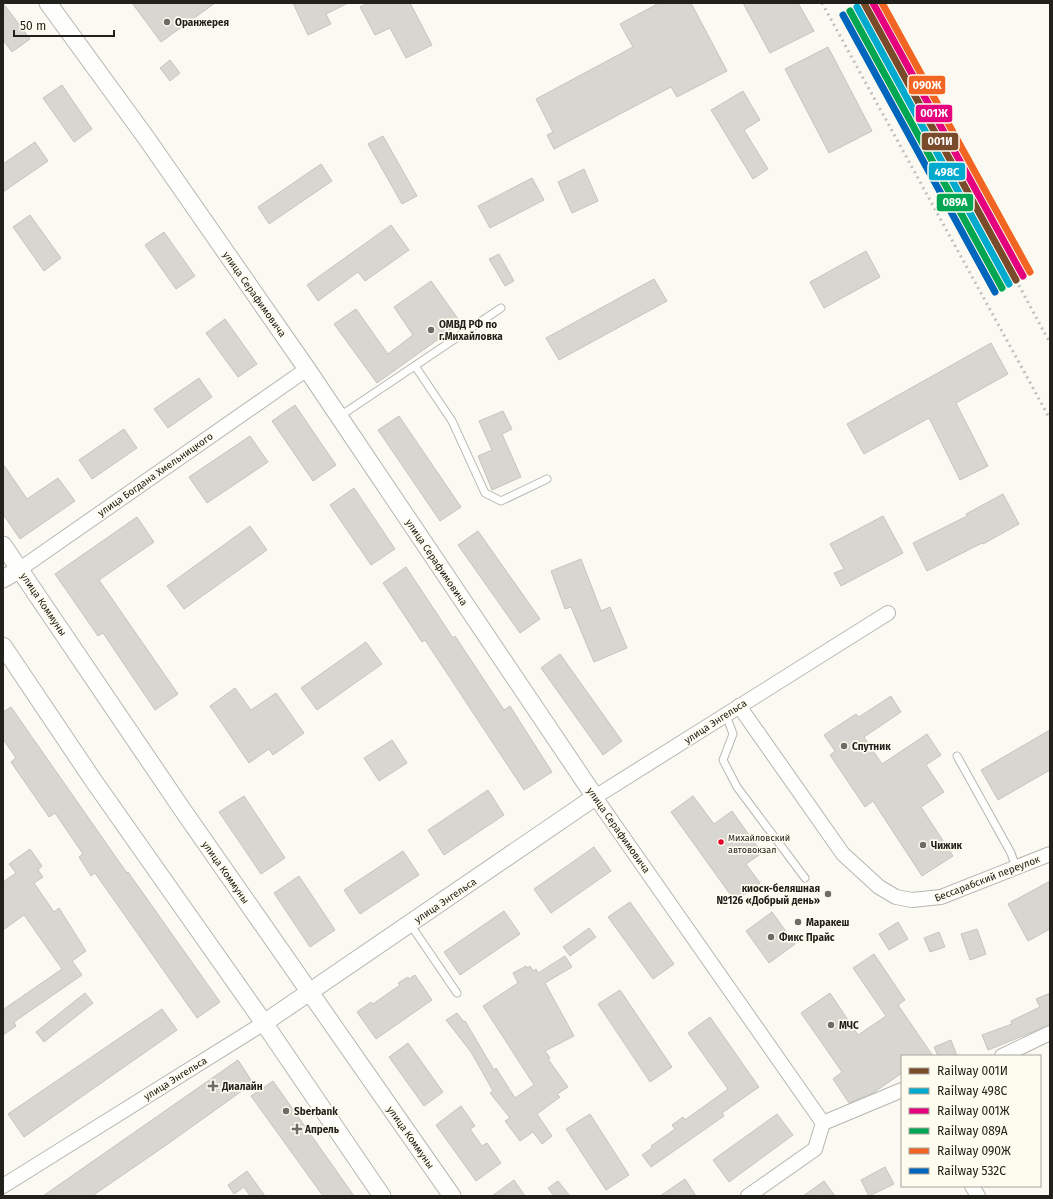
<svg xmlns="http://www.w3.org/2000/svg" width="1053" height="1199" font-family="'Fira Sans',sans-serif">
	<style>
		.building { fill: #d7d6d0; stroke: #c5c4be }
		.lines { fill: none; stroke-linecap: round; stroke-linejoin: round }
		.service-casing { stroke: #b7b6b1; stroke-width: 9 }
		.minor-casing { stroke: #b7b6b1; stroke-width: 16 }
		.tertiary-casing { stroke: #b7b6b1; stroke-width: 19 }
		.service { stroke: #fefefd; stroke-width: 7 }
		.minor { stroke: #fefefd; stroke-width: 14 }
		.tertiary { stroke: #fefefd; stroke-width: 17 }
		.rail { stroke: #bfbfbd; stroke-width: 3; stroke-dasharray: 2 4; stroke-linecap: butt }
		.rail-1-casing { stroke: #fefbef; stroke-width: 10 }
		.rail-2-casing { stroke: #fefbef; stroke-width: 10 }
		.rail-3-casing { stroke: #fefbef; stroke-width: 10 }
		.rail-4-casing { stroke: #fefbef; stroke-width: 10 }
		.rail-5-casing { stroke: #fefbef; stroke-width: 10 }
		.rail-6-casing { stroke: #fefbef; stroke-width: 10 }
		.rail-1 { stroke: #7a4b2a; stroke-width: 7 }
		.rail-2 { stroke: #00a9ce; stroke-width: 7 }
		.rail-3 { stroke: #e5007d; stroke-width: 7 }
		.rail-4 { stroke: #00a651; stroke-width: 7 }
		.rail-5 { stroke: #f26522; stroke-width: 7 }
		.rail-6 { stroke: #0065bd; stroke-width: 7 }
		.poi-dot { fill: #6e6c66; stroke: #fefbef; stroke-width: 1.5 }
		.bus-dot { fill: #e4002b; stroke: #fefbef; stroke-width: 1.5 }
		.labels { text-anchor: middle; stroke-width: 3.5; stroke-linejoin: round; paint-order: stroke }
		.bus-label { font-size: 9px; fill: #22201b; stroke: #fefbef; text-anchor: start }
		.poi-label { font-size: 10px; font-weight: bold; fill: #22201b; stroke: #fefbef; text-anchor: start }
		.street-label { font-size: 10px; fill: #22201b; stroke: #fefbef }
		.line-badge { stroke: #fefbef; stroke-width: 1.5 }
		.badge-label { font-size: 11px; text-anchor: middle; font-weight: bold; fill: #fff }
	</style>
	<rect width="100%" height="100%" fill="#faf9f2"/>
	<!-- building -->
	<g class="building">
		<polygon points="3,3 30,39 12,52 3,40"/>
		<polygon points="132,3 215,3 161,42"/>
		<polygon points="293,3 348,3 326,14 331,24 308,35"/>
		<polygon points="368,3 410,3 432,45 406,58 390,28 375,35 360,7"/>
		<polygon points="659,3 691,3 727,71 677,97 671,87 554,149 547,135 553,132 536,99 633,47 620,24"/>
		<polygon points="743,3 798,3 814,31 770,53"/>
		<polygon points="828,47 872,131 829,153 785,69"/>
		<polygon points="170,60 180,73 170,81 160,68"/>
		<polygon points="62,85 92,129 74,142 43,98"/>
		<polygon points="743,91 760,120 744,130 768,169 753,179 711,110"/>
		<polygon points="383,136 417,196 402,204 368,144"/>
		<polygon points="35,142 48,161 3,192 3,164"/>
		<polygon points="321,164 332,181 269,224 258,207"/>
		<polygon points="584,169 598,201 572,213 558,182"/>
		<polygon points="532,178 544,200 490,228 478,206"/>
		<polygon points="30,215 61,258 44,271 13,227"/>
		<polygon points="391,225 409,250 365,281 358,272 318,301 307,285"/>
		<polygon points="164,232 195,276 176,289 145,245"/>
		<polygon points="866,251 880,277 824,308 810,282"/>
		<polygon points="499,254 514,281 505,286 489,259"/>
		<polygon points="654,279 667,301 559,360 546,338"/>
		<polygon points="431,281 461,323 377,383 334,324 356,309 388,354 413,335 394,307"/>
		<polygon points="225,319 257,364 238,377 206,333"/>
		<polygon points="991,343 1008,374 956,403 988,466 960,480 929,418 864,454 847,424"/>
		<polygon points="199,378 212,397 168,428 154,409"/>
		<polygon points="295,405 336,465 313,481 272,421"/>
		<polygon points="503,411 512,429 502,434 521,477 492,490 478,456 492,450 479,421"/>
		<polygon points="399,416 461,507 440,521 378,430"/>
		<polygon points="124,429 137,448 92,479 79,460"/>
		<polygon points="250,436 268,462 207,503 189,477"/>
		<polygon points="3,464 27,499 58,478 75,501 20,539 3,514"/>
		<polygon points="354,488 395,549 371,565 330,505"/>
		<polygon points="1003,494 1019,524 983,544 982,543 927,571 913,543 967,516 966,514"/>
		<polygon points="883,516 903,553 841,586 834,573 844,569 830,544"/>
		<polygon points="137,517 154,542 99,580 178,694 155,710 103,633 98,636 55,574"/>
		<polygon points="250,526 267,550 184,609 167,586"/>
		<polygon points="478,531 540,619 520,633 458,545"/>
		<polygon points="581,559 601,611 610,607 627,648 594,662 571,607 565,609 551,571"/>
		<polygon points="406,567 453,638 455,636 504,710 510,706 552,772 524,790 425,640 422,642 383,583"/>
		<polygon points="366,642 382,664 317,710 301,688"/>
		<polygon points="560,654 622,741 603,755 541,668"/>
		<polygon points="235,688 251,710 276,693 304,733 273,755 269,749 249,763 210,706"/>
		<polygon points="891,696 901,712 864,737 882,764 927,734 941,755 926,765 944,792 921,807 953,856 922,876 873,801 865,807 830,755 835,751 824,735 856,714 859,717"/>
		<polygon points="11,707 127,873 128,872 220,1002 197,1018 95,873 91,876 79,857 83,854 55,813 49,817 11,762 16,758 3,739 3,712"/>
		<polygon points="1050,730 1050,770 998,800 981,770"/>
		<polygon points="392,740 407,763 379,781 364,758"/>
		<polygon points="488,790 504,815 444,855 428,830"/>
		<polygon points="244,796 285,858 261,874 219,812"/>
		<polygon points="693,796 714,824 732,811 762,853 746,864 760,883 735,901 671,812"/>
		<polygon points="594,847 611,871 551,913 534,889"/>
		<polygon points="30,849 42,866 38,870 43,877 34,883 54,912 59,908 86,951 72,961 82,975 14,1022 16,1026 3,1035 3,1007 4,1009 62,969 24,915 3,930 3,882 16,873 9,864"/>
		<polygon points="403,851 419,875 360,914 344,890"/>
		<polygon points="299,876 335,930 310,947 274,893"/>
		<polygon points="1050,881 1050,929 1028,941 1008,904"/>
		<polygon points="630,902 674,964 653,979 608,917"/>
		<polygon points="504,911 520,934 460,975 444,952"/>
		<polygon points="772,912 795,944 769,963 746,931"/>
		<polygon points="898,922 908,939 889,950 879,934"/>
		<polygon points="589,928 596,937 570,956 563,947"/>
		<polygon points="977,929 986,954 970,960 961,934"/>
		<polygon points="939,932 945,947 930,952 924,938"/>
		<polygon points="874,954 905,1000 898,1005 933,1056 902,1056 902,1073 873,1093 849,1103 833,1079 842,1072 801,1013 830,993 858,1035 886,1016 853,968"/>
		<polygon points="565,956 572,967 545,983 574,1036 545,1051 550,1058 548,1059 568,1087 557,1094 560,1097 537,1114 552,1136 542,1144 533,1132 520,1141 505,1121 510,1118 490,1093 493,1091 471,1052 446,1020 457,1013 464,1022 465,1021 494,1070 496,1068 515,1098 534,1085 483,1006 518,983 513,973 526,966 527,968 530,966 533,971 536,969 538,973"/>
		<polygon points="415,975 432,1000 376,1039 357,1012 371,1002 373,1004 400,985 398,983 408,977 409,979"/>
		<polygon points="620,990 672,1067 650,1082 598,1004"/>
		<polygon points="85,993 93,1003 44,1042 36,1032"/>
		<polygon points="1050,993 1050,1025 988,1050 982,1035 1012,1024 1011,1021 1040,1007 1036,999"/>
		<polygon points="162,1009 177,1030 24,1137 8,1114"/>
		<polygon points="710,1017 759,1087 722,1113 724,1116 651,1167 642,1155 652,1148 651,1146 675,1129 672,1125 683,1117 685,1120 728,1089 688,1033"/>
		<polygon points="951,1040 957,1056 938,1056 934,1047"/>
		<polygon points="408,1043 443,1092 424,1106 389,1057"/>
		<polygon points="238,1060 253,1083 162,1148 92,1196 43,1196"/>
		<polygon points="273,1081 354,1196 323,1196 251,1096"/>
		<polygon points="461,1106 475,1126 470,1129 482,1146 487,1143 501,1163 476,1181 436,1125"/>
		<polygon points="590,1114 629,1175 606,1190 566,1129"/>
		<polygon points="777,1114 793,1135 729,1182 713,1160"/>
		<polygon points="885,1167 894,1184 869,1196 861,1180"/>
		<polygon points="247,1171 265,1196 250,1196 244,1187 234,1194 228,1185"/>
		<polygon points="685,1179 696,1196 660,1196"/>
		<polygon points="514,1180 525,1196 492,1196"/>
		<polygon points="558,1181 570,1196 554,1196 548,1188"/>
		<polygon points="824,1181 835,1196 803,1196"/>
	</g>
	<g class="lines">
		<defs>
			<g id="service">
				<polyline points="415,366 452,421 485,493 501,501 547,479"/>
				<polyline points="340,416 501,308"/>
				<polyline points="726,715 733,734 723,760 737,787 805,878"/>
				<polyline points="957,756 1011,853 1016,868"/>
				<polyline points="410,924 457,993"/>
			</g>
			<g id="minor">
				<polyline points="20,569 307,369"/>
				<polyline points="739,706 843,854 879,887 896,897 912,900 941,897 1050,854"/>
				<polyline points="1002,1056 1050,1033"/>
				<polyline points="823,1123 595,797 888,613"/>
				<polyline points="823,1123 902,1090"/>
				<polyline points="3,1186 264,1023"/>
				<polyline points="972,1186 978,1196"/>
				<polyline points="748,1196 815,1149 823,1123"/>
			</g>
			<g id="tertiary">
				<polyline points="48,3 147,139 307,369 595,797 264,1023"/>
				<polyline points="3,545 182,809 452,1196"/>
				<polyline points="3,579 20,569"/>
				<polyline points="3,646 93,780 264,1023 382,1196"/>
			</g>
		</defs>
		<!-- service casing -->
		<use href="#service" class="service-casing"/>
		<!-- minor casing -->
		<use href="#minor" class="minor-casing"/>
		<!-- tertiary casing -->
		<use href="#tertiary" class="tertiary-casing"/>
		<!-- service -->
		<use href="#service" class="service"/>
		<!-- minor -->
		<use href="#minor" class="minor"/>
		<!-- tertiary -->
		<use href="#tertiary" class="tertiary"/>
		<!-- rail -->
		<g class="rail">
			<polyline points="822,3 1050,419"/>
			<polyline points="1016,280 1050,343"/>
		</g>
		<defs>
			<polyline id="rail-1" points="864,3 1016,280"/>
			<polyline id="rail-2" points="857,7 1009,284"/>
			<polyline id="rail-3" points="873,3 1023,276"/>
			<polyline id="rail-4" points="850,11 1002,288"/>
			<polyline id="rail-5" points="882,3 1030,272"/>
			<polyline id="rail-6" points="843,15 995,292"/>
		</defs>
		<!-- rail-1 casing -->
		<use href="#rail-1" class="rail-1-casing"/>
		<!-- rail-2 casing -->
		<use href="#rail-2" class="rail-2-casing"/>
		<!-- rail-3 casing -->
		<use href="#rail-3" class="rail-3-casing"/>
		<!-- rail-4 casing -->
		<use href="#rail-4" class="rail-4-casing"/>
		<!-- rail-5 casing -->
		<use href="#rail-5" class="rail-5-casing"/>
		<!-- rail-6 casing -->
		<use href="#rail-6" class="rail-6-casing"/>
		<!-- rail-1 -->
		<use href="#rail-1" class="rail-1"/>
		<!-- rail-2 -->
		<use href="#rail-2" class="rail-2"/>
		<!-- rail-3 -->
		<use href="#rail-3" class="rail-3"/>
		<!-- rail-4 -->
		<use href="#rail-4" class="rail-4"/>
		<!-- rail-5 -->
		<use href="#rail-5" class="rail-5"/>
		<!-- rail-6 -->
		<use href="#rail-6" class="rail-6"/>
	</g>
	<!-- markers -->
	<g class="poi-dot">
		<circle cx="167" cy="22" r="4"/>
		<circle cx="431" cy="330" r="4"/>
		<circle cx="844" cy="746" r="4"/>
		<circle cx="923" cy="845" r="4"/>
		<circle cx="828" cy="894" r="4"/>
		<circle cx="798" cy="922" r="4"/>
		<circle cx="771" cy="937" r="4"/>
		<circle cx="831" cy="1025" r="4"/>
		<path d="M211 1080h4v4h4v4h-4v4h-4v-4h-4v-4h4z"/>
		<circle cx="286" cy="1111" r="4"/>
		<path d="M295 1123h4v4h4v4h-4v4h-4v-4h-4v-4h4z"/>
	</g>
	<circle class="bus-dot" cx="721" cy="842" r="3.5"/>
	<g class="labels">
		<!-- bus labels -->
		<g class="bus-label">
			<text x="728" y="841">Михайловский<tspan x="728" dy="12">автовокзал</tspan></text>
		</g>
		<!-- poi labels -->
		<g class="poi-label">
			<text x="175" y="26">Оранжерея</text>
			<text x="439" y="328">ОМВД РФ по<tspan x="439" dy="12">г.Михайловка</tspan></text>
			<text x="852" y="750">Спутник</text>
			<text x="931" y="849">Чижик</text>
			<text x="820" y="892" text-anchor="end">киоск-беляшная<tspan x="820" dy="12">№126 «Добрый день»</tspan></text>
			<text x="806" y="926">Маракеш</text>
			<text x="779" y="941">Фикс Прайс</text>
			<text x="839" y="1029">МЧС</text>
			<text x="222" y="1090">Диалайн</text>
			<text x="294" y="1115">Sberbank</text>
			<text x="305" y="1133">Апрель</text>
		</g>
		<!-- street labels -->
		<g class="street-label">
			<text transform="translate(255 294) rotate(55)" y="4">улица Серафимовича</text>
			<text transform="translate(155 474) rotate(-35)" y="4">улица Богдана Хмельницкого</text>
			<text transform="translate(437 562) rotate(56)" y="4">улица Серафимовича</text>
			<text transform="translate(44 604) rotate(56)" y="4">улица Коммуны</text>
			<text transform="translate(715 721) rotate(-33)" y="4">улица Энгельса</text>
			<text transform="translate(619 830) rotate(55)" y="4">улица Серафимовича</text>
			<text transform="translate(226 872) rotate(55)" y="4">улица Коммуны</text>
			<text transform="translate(987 878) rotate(-21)" y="4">Бессарабский переулок</text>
			<text transform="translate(445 900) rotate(-34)" y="4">улица Энгельса</text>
			<text transform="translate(175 1078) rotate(-32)" y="4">улица Энгельса</text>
			<text transform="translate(411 1137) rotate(55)" y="4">улица Коммуны</text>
		</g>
	</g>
	<g class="line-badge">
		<rect x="908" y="75" width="38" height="20" rx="4" fill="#f26522"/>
		<rect x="915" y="104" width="38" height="19" rx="4" fill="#e5007d"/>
		<rect x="921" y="132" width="38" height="19" rx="4" fill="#7a4b2a"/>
		<rect x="928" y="162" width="38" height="19" rx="4" fill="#00a9ce"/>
		<rect x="936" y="193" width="38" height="19" rx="4" fill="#00a651"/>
	</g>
	<g class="badge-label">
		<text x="927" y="89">090Ж</text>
		<text x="934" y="117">001Ж</text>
		<text x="940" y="145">001И</text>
		<text x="947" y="176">498С</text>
		<text x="955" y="206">089А</text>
	</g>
	<!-- border -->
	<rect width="1053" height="1199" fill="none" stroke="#22201b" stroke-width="8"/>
	<!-- legend -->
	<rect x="901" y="1055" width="140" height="132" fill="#fefbef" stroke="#a6a39a"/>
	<rect x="909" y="1068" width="20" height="6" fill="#7a4b2a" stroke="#a6a39a"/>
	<text x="937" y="1075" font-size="12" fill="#22201b">Railway 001И</text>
	<rect x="909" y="1088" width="20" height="6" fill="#00a9ce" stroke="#a6a39a"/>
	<text x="937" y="1095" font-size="12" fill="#22201b">Railway 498С</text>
	<rect x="909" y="1108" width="20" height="6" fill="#e5007d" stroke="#a6a39a"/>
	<text x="937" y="1115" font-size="12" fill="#22201b">Railway 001Ж</text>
	<rect x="909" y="1128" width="20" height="6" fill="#00a651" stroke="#a6a39a"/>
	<text x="937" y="1135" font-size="12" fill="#22201b">Railway 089А</text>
	<rect x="909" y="1148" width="20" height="6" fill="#f26522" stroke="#a6a39a"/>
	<text x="937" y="1155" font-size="12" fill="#22201b">Railway 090Ж</text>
	<rect x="909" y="1168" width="20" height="6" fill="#0065bd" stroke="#a6a39a"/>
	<text x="937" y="1175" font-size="12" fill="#22201b">Railway 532С</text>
	<!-- scale -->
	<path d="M14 30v6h100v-6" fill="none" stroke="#22201b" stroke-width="2"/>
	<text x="20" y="30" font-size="12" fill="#22201b" stroke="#fefbef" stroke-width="3" paint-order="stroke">50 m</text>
</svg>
